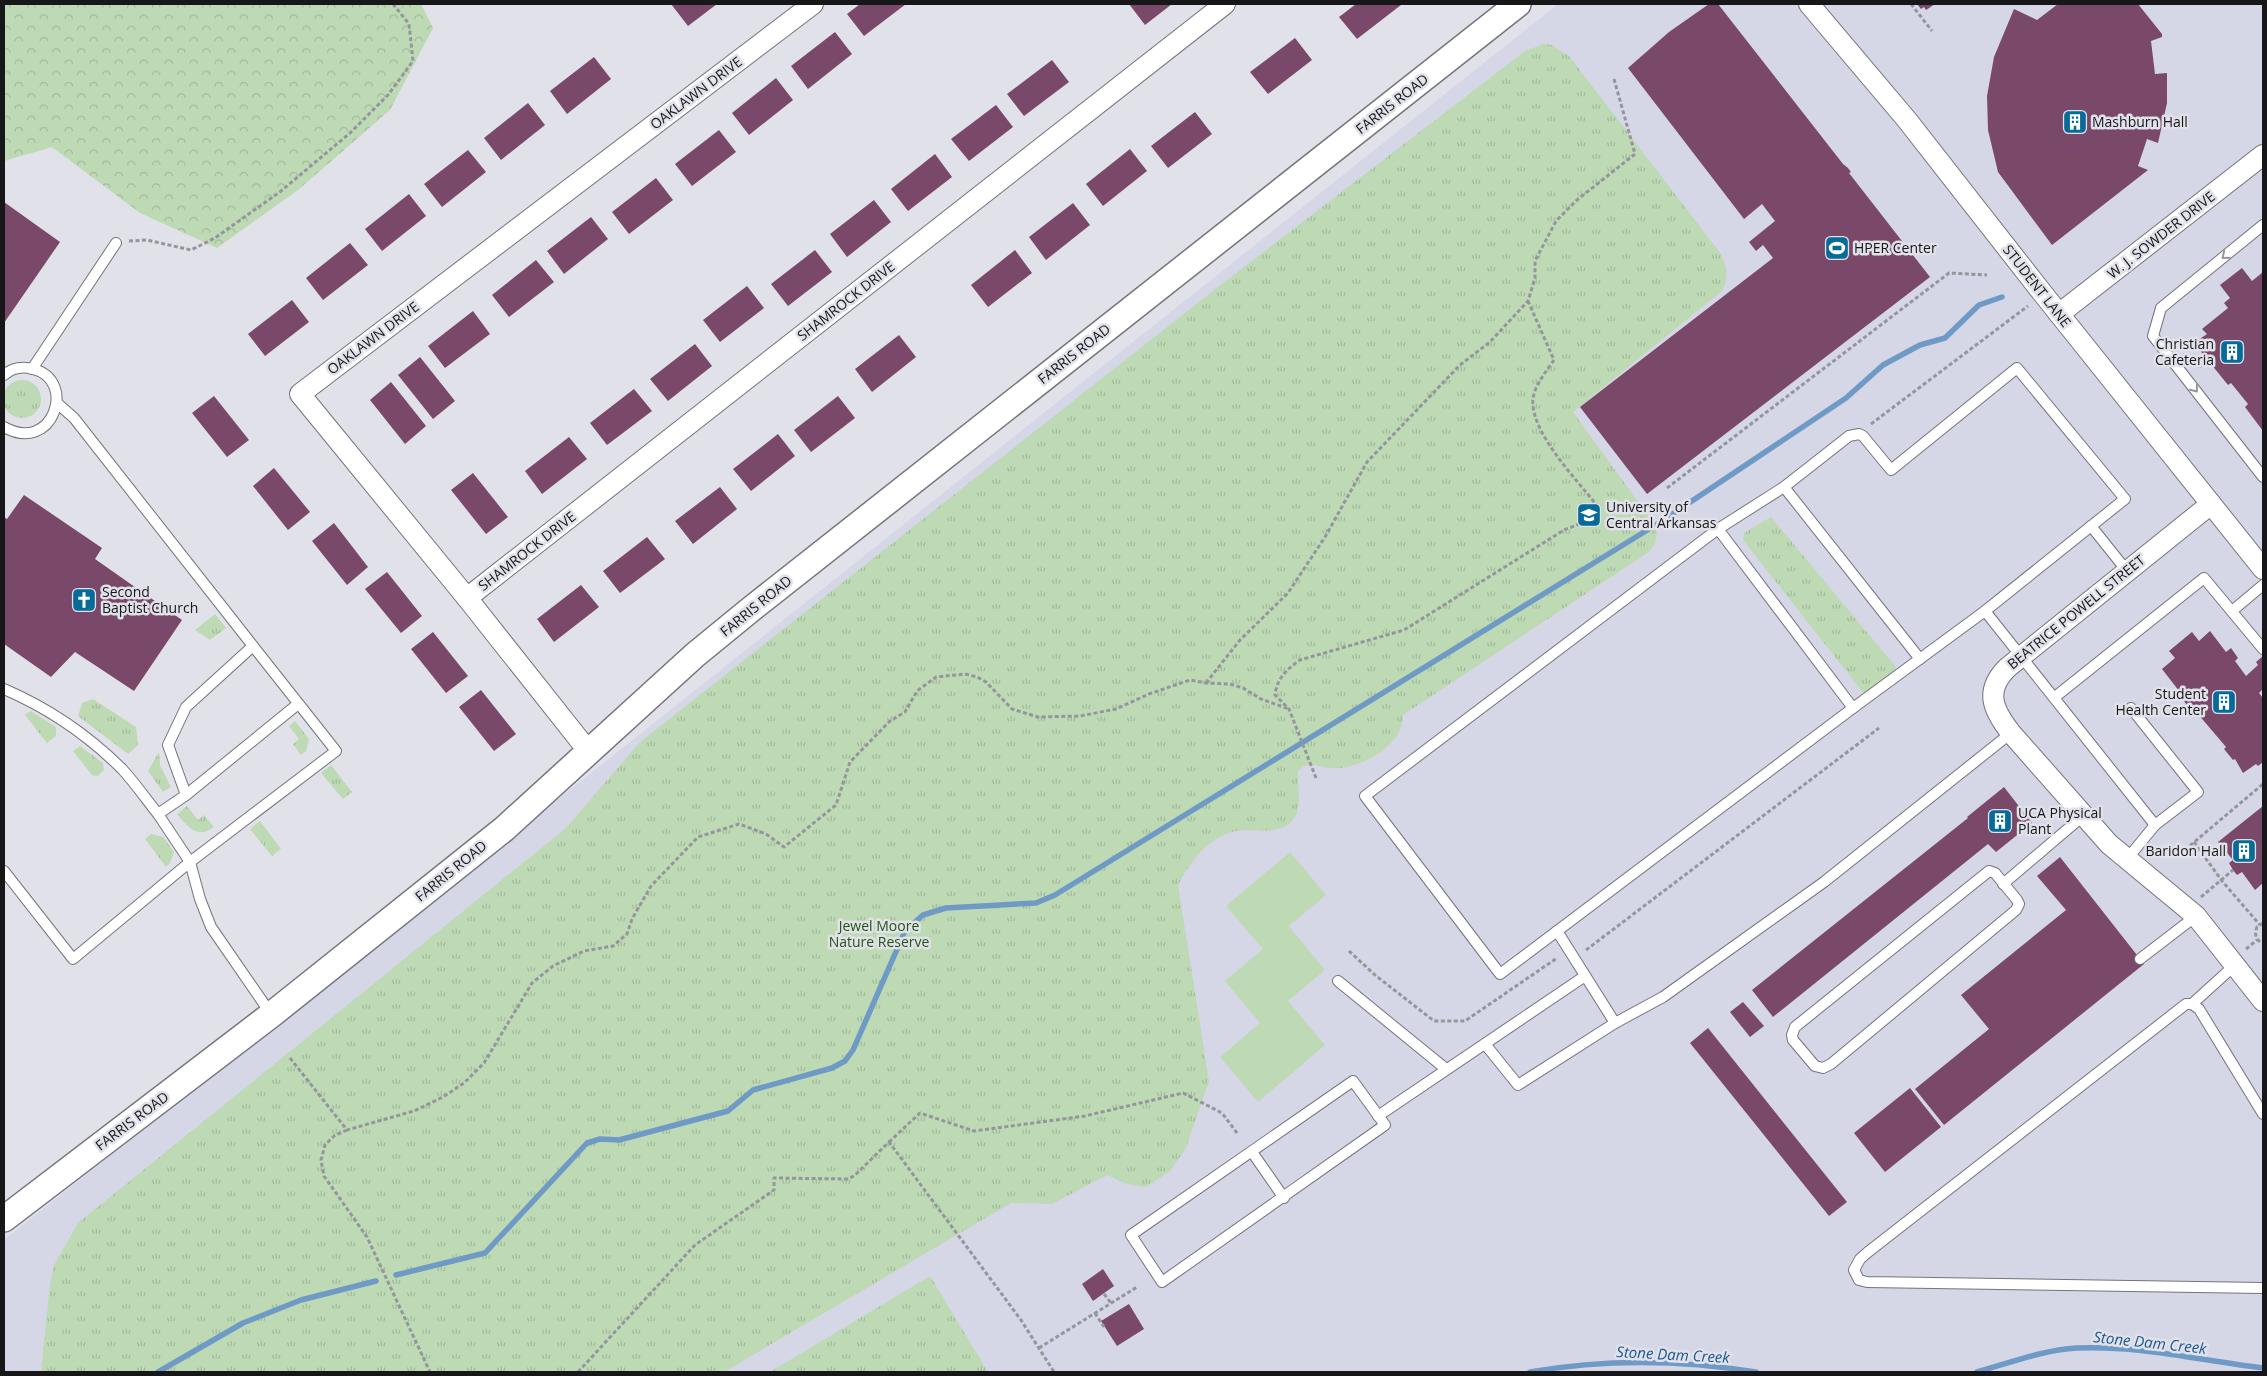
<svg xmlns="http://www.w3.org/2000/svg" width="2267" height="1376" font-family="'Open Sans',sans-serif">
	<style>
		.built { fill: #d5d6e6 }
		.grass { fill: url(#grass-tufts) }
		.forest { fill: url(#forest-crowns) }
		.pitch { fill: #bddab5 }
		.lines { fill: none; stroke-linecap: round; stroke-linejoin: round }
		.stream { stroke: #6f9ac6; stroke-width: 5.5 }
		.building { fill: #7a496a }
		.service-casing { stroke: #74747c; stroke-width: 12 }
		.minor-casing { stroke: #74747c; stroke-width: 22 }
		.tertiary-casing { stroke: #74747c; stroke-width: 28 }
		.path { stroke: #95959c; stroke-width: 3; stroke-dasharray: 4 2.5; stroke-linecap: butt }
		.service { stroke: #fff; stroke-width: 10 }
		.minor { stroke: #fff; stroke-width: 20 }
		.tertiary { stroke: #fff; stroke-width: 25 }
		.oneway { stroke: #979798 }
		.labels { text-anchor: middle; stroke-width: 5; stroke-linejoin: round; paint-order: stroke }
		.street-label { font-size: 14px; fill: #17171a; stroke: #e1e1ea }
		.poi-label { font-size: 14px; fill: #17171a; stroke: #e1e1ea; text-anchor: start }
		.park-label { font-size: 14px; fill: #225512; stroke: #e1e1ea }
		.water-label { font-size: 15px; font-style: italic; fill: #1a5790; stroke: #e1e1ea }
	</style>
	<defs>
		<pattern id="grass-tufts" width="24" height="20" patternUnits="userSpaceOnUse" patternTransform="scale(1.25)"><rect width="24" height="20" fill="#bddab5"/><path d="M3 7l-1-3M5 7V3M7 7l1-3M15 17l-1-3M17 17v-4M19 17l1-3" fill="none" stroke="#a2ba9b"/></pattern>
		<pattern id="forest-crowns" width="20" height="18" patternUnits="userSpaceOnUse" patternTransform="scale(1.25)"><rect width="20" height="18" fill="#bddab5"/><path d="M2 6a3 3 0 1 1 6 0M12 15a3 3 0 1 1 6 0" fill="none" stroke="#a2ba9b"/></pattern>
	</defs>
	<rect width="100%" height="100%" fill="#e1e1ea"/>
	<!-- built -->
	<polygon class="built" points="1558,4 2263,4 2263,1372 4,1372 4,1240"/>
	<!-- grass -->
	<g class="grass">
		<path d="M1544,44l8,1 17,11 149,194c9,15 12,25 4,41l-149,121 79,109c7,12 6,21 -3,31l-246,163c-1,6 -2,14 -5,19 -13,21 -44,36 -68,34 -14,-1 -21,-9 -32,3 0,9 2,34 -1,42 -13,29 -47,11 -69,20 -23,9 -39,31 -50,52l31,196 -23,67 -16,23 -24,16 -19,-3 -20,-9 -55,29 -41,-1 -287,169h-683l9,-87 4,-20 24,-42 488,-395 74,-86 569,-448 316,-243z"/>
		<circle cx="22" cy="399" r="19"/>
		<polygon points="1771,517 1895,666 1896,670 1894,673 1864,694 1743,540 1744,533"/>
		<polygon points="215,614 226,628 210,640 195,630"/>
		<polygon points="93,699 136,727 138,745 128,754 78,716 82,703"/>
		<polygon points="31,711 56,727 56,736 47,743 25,715"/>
		<polygon points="295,721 309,739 306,751 301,755 293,744 299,739 289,726"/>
		<polygon points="80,746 103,763 104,770 98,776 92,775 73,751"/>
		<polygon points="159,752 160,765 171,787 163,792 148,771"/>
		<polygon points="331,765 352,792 343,799 321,773"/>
		<path d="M187,806l11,14 6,-5 10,12c-17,13 -27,-1 -37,-13z"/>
		<polygon points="260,821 281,849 272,856 250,829"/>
		<polygon points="151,834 163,837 174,852 170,863 166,867 145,839"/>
		<polygon points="930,1276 988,1372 770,1372"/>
	</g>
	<!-- forest -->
	<polygon class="forest" points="4,4 421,4 433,28 390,110 298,190 217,248 140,213 52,147 4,161"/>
	<!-- pitch -->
	<polygon class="pitch" points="1290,852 1326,895 1289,926 1325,970 1288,1001 1325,1045 1258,1102 1220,1057 1260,1023 1225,981 1263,949 1226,906"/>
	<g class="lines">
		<!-- stream -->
		<g class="stream">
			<polyline points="396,1275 485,1253 587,1143 600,1139 619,1140 728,1111 753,1090 832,1068 845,1061 853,1050 905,931 923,915 946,908 1036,903 1055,895 1662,521 1846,398 1883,365 1920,345 1945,338 1979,305 2002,297"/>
			<polyline points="158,1372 243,1323 301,1300 376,1281"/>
			<path d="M1530,1372c74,-13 152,-12 226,0"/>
			<path d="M1977,1372c32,-9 66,-22 100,-24 63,-3 125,13 186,20"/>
		</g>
	</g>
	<!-- building -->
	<g class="building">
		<polygon points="671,4 717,4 688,26"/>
		<polygon points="860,4 906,4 864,36 847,14"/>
		<polygon points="1129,4 1172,4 1145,25"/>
		<polygon points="1356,4 1400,4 1401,5 1357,39 1339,17"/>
		<polygon points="1709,4 1718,4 1843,164 1848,168 1851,172 1849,173 1930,277 1647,494 1580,407 1773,258 1763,245 1756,251 1749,242 1775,221 1762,204 1744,219 1628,68 1669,32"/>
		<polygon points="1917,4 1935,4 1926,10 1924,7 1921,9"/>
		<polygon points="2058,4 2138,4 2162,34 2162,37 2151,41 2155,74 2167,73 2167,103 2158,143 2147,139 2138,166 2148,170 2052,245 1998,172 1988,130 1987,96 1994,57 2014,9 2037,20"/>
		<polygon points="835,32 852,54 808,89 791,66"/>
		<polygon points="1295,38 1312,60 1268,94 1250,72"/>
		<polygon points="594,57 611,79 567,114 550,91"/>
		<polygon points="1052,60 1069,82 1024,116 1007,94"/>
		<polygon points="776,78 793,100 749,135 732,113"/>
		<polygon points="528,103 545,125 501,160 484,138"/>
		<polygon points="996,105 1013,127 969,161 951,139"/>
		<polygon points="1195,112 1212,134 1168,168 1151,146"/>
		<polygon points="719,130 736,152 692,186 675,164"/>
		<polygon points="1130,149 1147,171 1103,206 1086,184"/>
		<polygon points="468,150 486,172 442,207 424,184"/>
		<polygon points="935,154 952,177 908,211 891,189"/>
		<polygon points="656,178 673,200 629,234 612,212"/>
		<polygon points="409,194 426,216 382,251 365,229"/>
		<polygon points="874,200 891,222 847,257 830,234"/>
		<polygon points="4,202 60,242 4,323"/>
		<polygon points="1073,203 1090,225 1046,260 1029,237"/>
		<polygon points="591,217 608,239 564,274 547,251"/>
		<polygon points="350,243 368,265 323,300 306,278"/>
		<polygon points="815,250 832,272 788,306 771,284"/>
		<polygon points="1015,250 1032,273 988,307 971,285"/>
		<polygon points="536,260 554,282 509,317 492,295"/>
		<polygon points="2242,268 2252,281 2263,272 2263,431 2245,407 2248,404 2231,383 2228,385 2194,343 2207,334 2202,329 2228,308 2224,303 2230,298 2220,285"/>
		<polygon points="747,286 764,308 720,342 703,320"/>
		<polygon points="292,300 309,322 265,356 248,334"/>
		<polygon points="473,311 490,334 445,368 428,346"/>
		<polygon points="899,335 916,357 872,392 855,369"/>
		<polygon points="695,344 712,366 668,401 650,379"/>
		<polygon points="420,357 455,401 433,419 398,375"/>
		<polygon points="391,382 426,426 405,444 370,400"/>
		<polygon points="634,389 652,411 607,445 590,423"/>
		<polygon points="214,396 249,440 227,457 192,413"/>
		<polygon points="838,396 855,418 811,452 794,430"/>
		<polygon points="778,434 795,456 751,491 733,469"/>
		<polygon points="569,437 587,459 542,494 525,471"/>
		<polygon points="274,468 310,512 288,530 253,486"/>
		<polygon points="473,473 508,517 486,534 451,490"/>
		<polygon points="720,487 737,509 693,544 675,521"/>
		<polygon points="24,495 102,548 95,559 182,620 134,691 75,652 51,677 4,644 4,517 7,519"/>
		<polygon points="334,523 368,567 347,585 312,541"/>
		<polygon points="647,537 665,559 620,593 603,571"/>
		<polygon points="387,572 422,616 401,633 365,589"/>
		<polygon points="581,585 599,607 554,642 537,619"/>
		<polygon points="2210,631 2226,652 2231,648 2238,658 2235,661 2246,676 2258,665 2256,662 2263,656 2263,689 2259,693 2263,698 2263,762 2258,766 2256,764 2243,773 2235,759 2233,760 2224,749 2226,747 2192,707 2190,708 2181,698 2183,696 2162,669 2175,658 2169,651 2192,632 2199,641"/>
		<polygon points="433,632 468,676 446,693 411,649"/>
		<polygon points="481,690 516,734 494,751 459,707"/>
		<polygon points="2004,787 2032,823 1996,852 1988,844 1773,1017 1752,990 1968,818 1967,817"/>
		<polygon points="2263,806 2263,883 2255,890 2242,872 2237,875 2233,870 2229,863 2233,860 2218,842"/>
		<polygon points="2060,857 2144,964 1944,1125 1915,1089 1989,1029 1961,995 2066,910 2037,876"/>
		<polygon points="1743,1002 1764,1026 1750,1037 1730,1012"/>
		<polygon points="1708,1028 1847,1202 1829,1216 1690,1043"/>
		<polygon points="1910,1088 1941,1127 1885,1172 1854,1133"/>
		<polygon points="1103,1269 1114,1286 1093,1301 1082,1284"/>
		<polygon points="1129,1304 1144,1329 1117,1346 1101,1321"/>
	</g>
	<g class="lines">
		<defs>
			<g id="service">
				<polyline points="2263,225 2161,308 2153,336 2263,477"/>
				<polygon points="2017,368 2125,499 1985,611 1853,708 1500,974 1365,796 1718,529 1784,487 1849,436 1859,434 1863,436 1891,470"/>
				<polyline points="32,369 116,243"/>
				<path d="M4,375c8,-7 19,-9 29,-6 45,11 20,86 -29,58"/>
				<polyline points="57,403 74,418 253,646"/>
				<polyline points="1784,487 1920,659"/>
				<polyline points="2091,526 2127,571"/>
				<polyline points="1718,529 1853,708"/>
				<polyline points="1985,611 2155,825"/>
				<polyline points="2232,611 2263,585"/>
				<path d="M4,689c44,19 83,45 118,80 13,14 24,30 36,45l28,-19 -18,-50 18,-38 67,-61 83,105 -146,111 -117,97 -69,-88"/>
				<polyline points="2055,697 2204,578 2263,649"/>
				<polyline points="186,795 298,704"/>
				<polyline points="158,814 190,862 200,899 211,927 271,1014"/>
				<polyline points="2127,859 2155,825 2198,792 2131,708"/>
				<polygon points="1989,871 1995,873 2017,900 2019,904 2016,910 1831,1064 1823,1068 1815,1066 1793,1040 1792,1035 1795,1027"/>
				<polyline points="2003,884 2083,816"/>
				<polyline points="1557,931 1615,1023"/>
				<polyline points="2140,959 2196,916"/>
				<polyline points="1338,981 1446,1069"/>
				<polyline points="2192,1004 2235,965"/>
				<polyline points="1485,1044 1518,1085 1615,1023 1663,997 1824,882 2011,733"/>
				<polygon points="1353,1081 1385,1125 1162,1282 1131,1235"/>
				<polyline points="2263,1114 2199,1009 2192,1004 2186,1004 1868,1252 1860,1259 1854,1270 1859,1280 1867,1282 2263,1288"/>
				<polyline points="1378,1116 1585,976"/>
				<polyline points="1252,1152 1284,1198"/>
			</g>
			<g id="minor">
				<polyline points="1809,4 1907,120 2040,290 2263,569"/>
				<polyline points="2059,314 2263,155"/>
				<path d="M2211,504l-204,164c-23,23 -14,42 4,65l98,111 87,72 67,85"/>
				<polyline points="467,598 1225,4"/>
				<polyline points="589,752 467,598 300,394 813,4"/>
			</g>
			<polyline id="tertiary" points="4,1219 271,1015 504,829 695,655 750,610 1518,4"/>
		</defs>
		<!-- service casing -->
		<use href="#service" class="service-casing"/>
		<!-- minor casing -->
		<use href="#minor" class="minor-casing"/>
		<!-- tertiary casing -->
		<use href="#tertiary" class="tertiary-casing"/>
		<!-- path -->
		<g class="path">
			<polyline points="1911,4 1932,31"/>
			<polyline points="129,241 147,240 191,250 215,238 281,191 350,133 388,95 413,61 409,24 393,4"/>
			<polyline points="2199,367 2208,360"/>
			<polyline points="1871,424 2028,306"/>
			<polyline points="1667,488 1949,273 1987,275"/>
			<polyline points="1206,683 1240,640 1288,593 1325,537 1367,462 1460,365 1490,342 1528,301 1535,278 1535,261 1556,221 1577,200 1635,154 1614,79"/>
			<path d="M1316,778l-27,-69 -14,-14c2,-17 12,-26 25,-35l104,-30 160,-100 33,-13 2,-4 -4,-10c-20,-25 -60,-67 -62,-98 -2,-16 13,-33 21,-45l-26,-59"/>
			<polyline points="2194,842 2222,881 2260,925"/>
			<polyline points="2180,854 2263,784"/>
			<polyline points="2201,897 2233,870"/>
			<path d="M2263,923l-6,4c-3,7 -1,14 6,16"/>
			<polyline points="2246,949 2257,940"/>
			<polyline points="1586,950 1879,728"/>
			<polyline points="1349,951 1375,975 1434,1021 1465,1021 1557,958"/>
			<polyline points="290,1058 347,1130 414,1111 443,1097 464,1083 484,1063 532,983 553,966 584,951 613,946 627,934 632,919 651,886 698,837 739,824 766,834 784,847 836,805 850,762 890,721 905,712 917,691 936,677 965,674 977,677 986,682 1012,709 1038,717 1080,716 1116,709 1149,694 1190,680 1206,683 1230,684 1243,688 1261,699 1289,709"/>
			<polyline points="347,1130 334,1136 325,1145 321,1160 324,1176 367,1237 430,1372"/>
			<polyline points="889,1142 920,1113 974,1131 1085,1116 1183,1093 1222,1113 1237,1133"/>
			<polyline points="1104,1294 1111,1303"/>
			<polyline points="1095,1313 1104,1327"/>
			<polyline points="1039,1348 1137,1287"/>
			<polyline points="578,1372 695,1245 774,1190 774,1178 847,1179 854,1176 889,1142 1021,1320 1054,1372"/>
		</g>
		<!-- service -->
		<use href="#service" class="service"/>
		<!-- minor -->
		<use href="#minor" class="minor"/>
		<!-- tertiary -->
		<use href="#tertiary" class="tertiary"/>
	</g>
	<!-- one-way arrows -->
	<defs><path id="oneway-chevron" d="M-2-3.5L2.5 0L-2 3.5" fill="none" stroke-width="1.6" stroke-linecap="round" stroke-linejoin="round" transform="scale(1.25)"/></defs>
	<g class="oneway">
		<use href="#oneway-chevron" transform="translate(2225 256) rotate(141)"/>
		<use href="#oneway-chevron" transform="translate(2195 389) rotate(52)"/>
	</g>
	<!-- icons -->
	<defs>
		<symbol id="building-square" viewBox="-11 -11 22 22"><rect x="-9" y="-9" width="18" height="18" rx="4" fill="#066b99" stroke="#e1e1ea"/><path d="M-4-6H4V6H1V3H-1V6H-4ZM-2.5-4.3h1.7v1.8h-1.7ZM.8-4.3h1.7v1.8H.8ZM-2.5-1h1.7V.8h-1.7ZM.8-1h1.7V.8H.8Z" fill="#fff"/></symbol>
		<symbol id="stadium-square" viewBox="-11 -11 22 22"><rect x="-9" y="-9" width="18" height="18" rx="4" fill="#066b99" stroke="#e1e1ea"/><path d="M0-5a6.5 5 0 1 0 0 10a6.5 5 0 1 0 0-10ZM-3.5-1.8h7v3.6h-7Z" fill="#fff"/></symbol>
		<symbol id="university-square" viewBox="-11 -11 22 22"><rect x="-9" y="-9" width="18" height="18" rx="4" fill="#066b99" stroke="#e1e1ea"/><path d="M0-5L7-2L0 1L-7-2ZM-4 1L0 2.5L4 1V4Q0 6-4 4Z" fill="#fff"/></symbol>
		<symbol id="church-square" viewBox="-11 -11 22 22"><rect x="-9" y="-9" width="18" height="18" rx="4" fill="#066b99" stroke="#e1e1ea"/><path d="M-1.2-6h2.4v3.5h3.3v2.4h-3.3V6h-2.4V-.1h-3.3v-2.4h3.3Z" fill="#fff"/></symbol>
	</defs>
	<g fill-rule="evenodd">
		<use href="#building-square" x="2061" y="108" width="28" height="28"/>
		<use href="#stadium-square" x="1823" y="234" width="28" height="28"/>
		<use href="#building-square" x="2218" y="338" width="28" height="28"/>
		<use href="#university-square" x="1575" y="501" width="28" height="28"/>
		<use href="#church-square" x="70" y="586" width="28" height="28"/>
		<use href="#building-square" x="2210" y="688" width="28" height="28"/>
		<use href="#building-square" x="1986" y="807" width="28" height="28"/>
		<use href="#building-square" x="2230" y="837" width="28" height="28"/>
	</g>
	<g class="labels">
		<!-- street labels -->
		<g class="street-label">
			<text transform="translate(696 93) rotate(-37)" y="5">OAKLAWN DRIVE</text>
			<text transform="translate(1392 104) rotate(-38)" y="5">FARRIS ROAD</text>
			<text transform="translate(2161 235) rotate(-38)" y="5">W. J. SOWDER DRIVE</text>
			<text transform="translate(2037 286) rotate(52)" y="5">STUDENT LANE</text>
			<text transform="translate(846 301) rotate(-38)" y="5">SHAMROCK DRIVE</text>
			<text transform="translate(373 338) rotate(-37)" y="5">OAKLAWN DRIVE</text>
			<text transform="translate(1074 354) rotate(-38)" y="5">FARRIS ROAD</text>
			<text transform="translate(527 551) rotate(-38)" y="5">SHAMROCK DRIVE</text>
			<text transform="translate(756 606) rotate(-39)" y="5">FARRIS ROAD</text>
			<text transform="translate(2076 612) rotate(-39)" y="5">BEATRICE POWELL STREET</text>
			<text transform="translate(451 871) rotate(-39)" y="5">FARRIS ROAD</text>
			<text transform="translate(132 1121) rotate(-37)" y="5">FARRIS ROAD</text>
		</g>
		<!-- poi labels -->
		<g class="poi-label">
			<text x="2092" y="127">Mashburn Hall</text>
			<text x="1854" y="253">HPER Center</text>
			<text x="2214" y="349" text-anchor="end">Christian<tspan x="2214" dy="16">Cafeteria</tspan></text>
			<text x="1606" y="512">University of<tspan x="1606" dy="16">Central Arkansas</tspan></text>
			<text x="102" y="597">Second<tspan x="102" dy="16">Baptist Church</tspan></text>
			<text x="2206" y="699" text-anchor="end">Student<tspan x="2206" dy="16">Health Center</tspan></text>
			<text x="2018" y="818">UCA Physical<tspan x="2018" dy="16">Plant</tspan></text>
			<text x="2226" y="856" text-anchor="end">Baridon Hall</text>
		</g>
		<!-- park labels -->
		<g class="park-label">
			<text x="879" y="931">Jewel Moore<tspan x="879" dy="16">Nature Reserve</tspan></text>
		</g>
		<!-- water labels -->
		<g class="water-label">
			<text transform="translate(2150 1343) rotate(6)" y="5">Stone Dam Creek</text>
			<text transform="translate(1673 1355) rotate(3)" y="5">Stone Dam Creek</text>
		</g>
	</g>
	<!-- border -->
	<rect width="2267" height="1376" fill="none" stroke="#17171a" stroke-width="10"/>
</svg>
